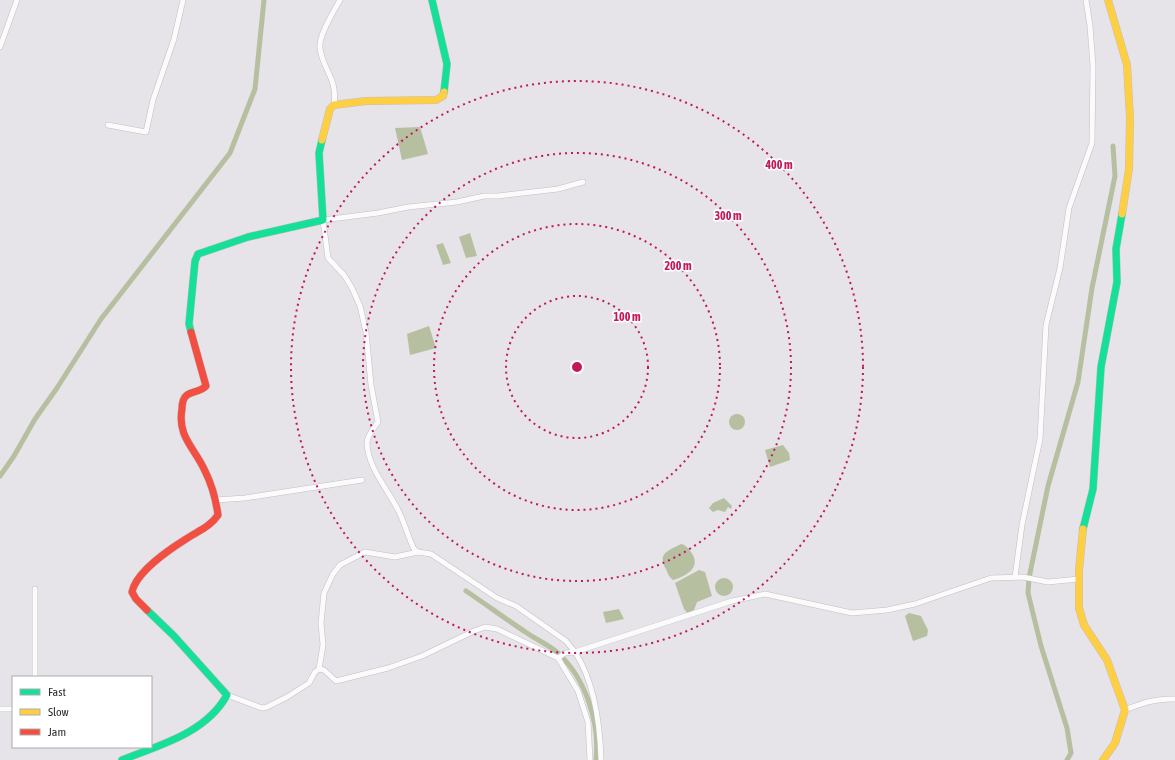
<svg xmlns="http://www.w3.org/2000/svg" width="1175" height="760" font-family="'Asap Condensed',sans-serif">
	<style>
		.water { fill: #b6c0a0 }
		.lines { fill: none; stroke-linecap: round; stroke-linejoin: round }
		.canal { stroke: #b6c0a0; stroke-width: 5 }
		.street-casing { stroke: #c1bfc4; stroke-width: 6 }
		.fast-casing { stroke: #c1bfc4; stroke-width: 8 }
		.slow-casing { stroke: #c1bfc4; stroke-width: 8 }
		.jam-casing { stroke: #c1bfc4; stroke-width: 8 }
		.street { stroke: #fbfbfc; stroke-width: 5 }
		.fast { stroke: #16e098; stroke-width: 7 }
		.slow { stroke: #ffcf43; stroke-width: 7 }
		.jam { stroke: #f24e42; stroke-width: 7 }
		.ring { fill: none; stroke: #c2185b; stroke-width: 2; stroke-dasharray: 2 4 }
		.centre { fill: #c2185b; stroke: #fff; stroke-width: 2 }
		.ring-label { font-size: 12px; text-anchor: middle; font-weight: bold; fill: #c2185b; stroke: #fff; stroke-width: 3.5; stroke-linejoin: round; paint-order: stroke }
	</style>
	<rect width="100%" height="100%" fill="#e6e3e9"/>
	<!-- water -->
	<g class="water">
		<polygon points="420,127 428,154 402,160 395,128"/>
		<polygon points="470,233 477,256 466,258 459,237"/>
		<polygon points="443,243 451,263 443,265 436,245"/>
		<polygon points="429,326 436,348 410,355 407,334"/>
		<circle cx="737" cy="422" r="8"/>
		<polygon points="783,445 789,453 790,460 770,467 765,450"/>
		<polygon points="724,498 732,506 731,509 728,507 725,512 718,510 713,512 709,508 713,503"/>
		<path d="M681,544c5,1 7,4 10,8 11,15 -4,24 -18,28 -4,-3 -5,-6 -7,-11 -9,-16 2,-18 15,-25z"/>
		<polygon points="699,570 705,572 712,596 697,602 694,610 688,614 684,609 675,583"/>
		<circle cx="724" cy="587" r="9"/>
		<polygon points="619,609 624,619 606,623 603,612"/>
		<polygon points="909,613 921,616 928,630 927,636 913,641 905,616"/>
	</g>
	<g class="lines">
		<!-- canal -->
		<g class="canal">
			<polyline points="0,476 14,456 35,419 57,388 101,319 230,153 255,89 264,0"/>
			<path d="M466,591c21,14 41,29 61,42 10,7 22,12 31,20 28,26 42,70 38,107"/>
			<polyline points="1067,760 1071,753 1067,728 1041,646 1028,593 1029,578 1048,486 1078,382 1092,288 1115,176 1113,146"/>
		</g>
		<defs>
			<g id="street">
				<polyline points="0,47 17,0"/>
				<path d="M334,105c4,-27 -12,-36 -14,-57 -2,-12 14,-37 20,-48"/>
				<polyline points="108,125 146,132 153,100 174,39 183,0"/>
				<path d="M583,182l-25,7 -60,7h-14l-27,6 -49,5 -30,6 -55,7 5,38 16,17 8,13 8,18 6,26 5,53 7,37c-4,6 -11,13 -11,21 1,26 22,47 32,69 6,12 9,25 15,37l4,3 13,2 66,44 19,8 50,35 9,11 157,-51 33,-7 87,19 35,-3 28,-6 76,-26 32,-1 25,5 31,-3"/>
				<polyline points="216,500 245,498 362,480"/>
				<polyline points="1015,577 1022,525 1040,439 1046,325 1060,268 1069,208 1092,143 1093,66 1090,26 1086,0"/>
				<path d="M558,658l7,-5 10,-1c20,31 25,72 26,108"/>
				<polyline points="319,669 323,645 321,623 324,593 333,574 340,565 365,552 395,557 418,552"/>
				<polyline points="35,677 35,589"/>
				<polyline points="227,695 262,708 267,707 287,697 309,683 315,672 319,669 324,670 336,681 388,668 422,656 474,631 485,627 497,629 558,658 578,691 588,722 590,760"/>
				<polyline points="0,709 13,709"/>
				<path d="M1125,710c17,-7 32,-12 50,-11"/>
			</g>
			<g id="fast">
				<polyline points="432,0 447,64 444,92"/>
				<polyline points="191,332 189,324 195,261 198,254 248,237 323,220 319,153 322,140"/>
				<polyline points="1083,529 1093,489 1101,367 1117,282 1116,249 1122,214"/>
				<path d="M122,760c38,-15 84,-27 105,-65l-53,-59 -27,-26"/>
			</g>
			<g id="slow">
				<polyline points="1108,0 1127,65 1130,118 1129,169 1122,214"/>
				<polyline points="322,140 330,109 334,105 366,101 436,100 443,96 444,92"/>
				<polyline points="1083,529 1079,570 1079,608 1084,625 1107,660 1125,710 1115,743 1103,760"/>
			</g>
			<path id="jam" d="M147,610l-11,-11 -4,-7c4,-20 38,-43 54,-53 12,-8 24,-12 32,-24 -2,-15 -6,-30 -13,-44 -10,-23 -28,-34 -23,-62 0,-4 1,-11 5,-14 6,-4 13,-3 19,-9l-15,-54"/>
		</defs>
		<!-- street casing -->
		<use href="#street" class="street-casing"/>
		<!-- fast casing -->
		<use href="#fast" class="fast-casing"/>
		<!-- slow casing -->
		<use href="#slow" class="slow-casing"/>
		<!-- jam casing -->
		<use href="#jam" class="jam-casing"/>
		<!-- street -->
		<use href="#street" class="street"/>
		<!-- fast -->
		<use href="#fast" class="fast"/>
		<!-- slow -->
		<use href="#slow" class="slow"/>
		<!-- jam -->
		<use href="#jam" class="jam"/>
	</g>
	<!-- distance rings -->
	<g class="ring">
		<circle cx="577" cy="367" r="71"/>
		<circle cx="577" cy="367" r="143"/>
		<circle cx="577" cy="367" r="214"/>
		<circle cx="577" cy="367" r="286"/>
	</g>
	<circle cx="577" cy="367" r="6" class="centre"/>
	<g class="ring-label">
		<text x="779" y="169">400 m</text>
		<text x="728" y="220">300 m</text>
		<text x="678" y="270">200 m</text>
		<text x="627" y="321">100 m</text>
	</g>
	<!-- legend -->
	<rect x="12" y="676" width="140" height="72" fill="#ffffff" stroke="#acabad"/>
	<rect x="20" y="689" width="20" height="6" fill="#16e098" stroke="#acabad"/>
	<text x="48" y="696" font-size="12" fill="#2f2d31">Fast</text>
	<rect x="20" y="709" width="20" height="6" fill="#ffcf43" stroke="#acabad"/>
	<text x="48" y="716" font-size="12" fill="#2f2d31">Slow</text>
	<rect x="20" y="729" width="20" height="6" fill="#f24e42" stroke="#acabad"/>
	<text x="48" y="736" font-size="12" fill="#2f2d31">Jam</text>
</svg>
